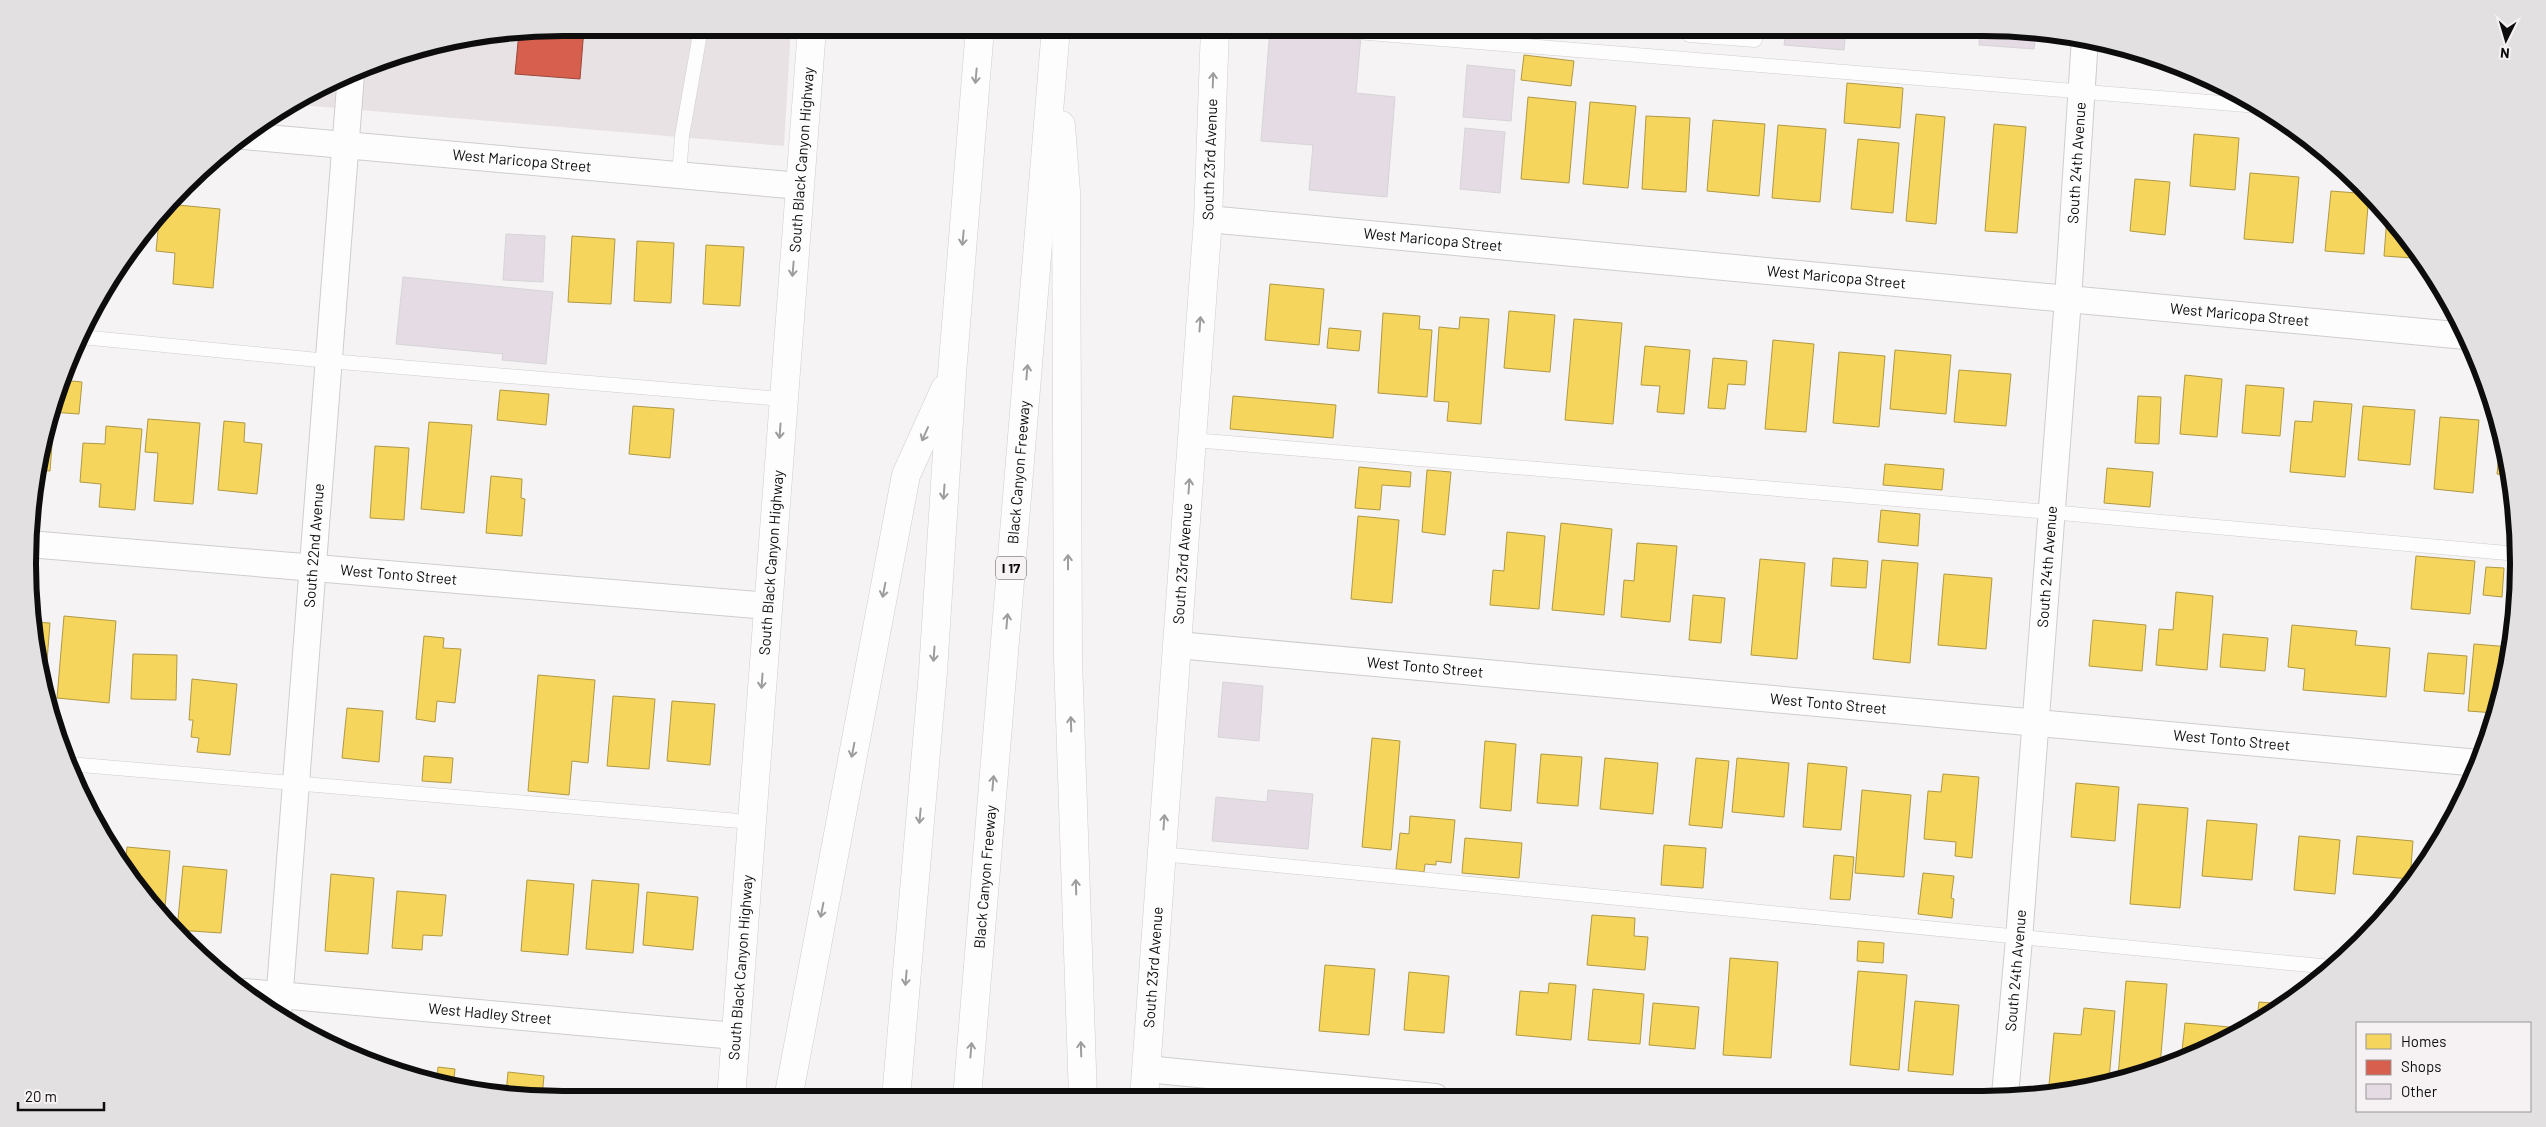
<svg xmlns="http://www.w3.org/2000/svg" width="2546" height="1127" font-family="Barlow,sans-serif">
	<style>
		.built { fill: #e9e2e5 }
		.homes { fill: #f6d55c; stroke: #b09944 }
		.shops { fill: #d6604d; stroke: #9a473a }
		.building { fill: #e5dbe4; stroke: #d6d5d6 }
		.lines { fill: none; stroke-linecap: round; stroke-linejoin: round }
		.service-casing { stroke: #cfcdce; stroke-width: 15 }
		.minor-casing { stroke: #cfcdce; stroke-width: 28 }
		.secondary-casing { stroke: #cfcdce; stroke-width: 29 }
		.motorway-casing { stroke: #cfcdce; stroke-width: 29 }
		.service { stroke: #fefdfd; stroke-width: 14 }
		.minor { stroke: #fefdfd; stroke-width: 26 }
		.secondary { stroke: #fefdfd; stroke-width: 28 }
		.motorway { stroke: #fefdfd; stroke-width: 28 }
		.oneway { stroke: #9e9d9d }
		.labels { text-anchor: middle; stroke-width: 5; stroke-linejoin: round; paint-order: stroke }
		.shield { fill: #f6f2f4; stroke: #545252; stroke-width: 1 }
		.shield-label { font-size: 14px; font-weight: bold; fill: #0e0d0d }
		.street-label { font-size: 15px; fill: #0e0d0d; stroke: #f6f2f4 }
		.rim { fill: none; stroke: #0e0d0d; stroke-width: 6 }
	</style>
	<rect width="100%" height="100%" fill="#f5f3f4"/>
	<!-- built -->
	<polygon class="built" points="564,28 791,28 784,146 289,104 391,56 459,38"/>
	<!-- homes -->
	<g class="homes">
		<polygon points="1524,55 1574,61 1571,86 1521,80"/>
		<polygon points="1847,83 1903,88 1900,128 1844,123"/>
		<polygon points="1528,97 1576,102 1569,183 1521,179"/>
		<polygon points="1590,102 1636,106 1628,188 1583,184"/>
		<polygon points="1916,114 1945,117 1936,224 1906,221"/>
		<polygon points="1646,116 1690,118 1686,192 1642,189"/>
		<polygon points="1713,120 1765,124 1759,196 1707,191"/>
		<polygon points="1994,124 2026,127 2017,233 1985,231"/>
		<polygon points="1778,125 1826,129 1820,202 1772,198"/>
		<polygon points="2194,134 2239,138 2235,190 2190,186"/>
		<polygon points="1858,139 1899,143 1893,213 1851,209"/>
		<polygon points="2250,173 2299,177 2293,243 2244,239"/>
		<polygon points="2135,179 2170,182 2165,235 2130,231"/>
		<polygon points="2331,191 2369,194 2364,254 2325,251"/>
		<polygon points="167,204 220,209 213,288 173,284 175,253 156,251 160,211"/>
		<polygon points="2387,216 2415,249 2413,249 2412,258 2384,256"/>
		<polygon points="572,236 615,239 611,304 568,302"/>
		<polygon points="637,241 674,243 671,303 634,301"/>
		<polygon points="706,245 744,247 740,306 703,304"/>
		<polygon points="1270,284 1324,289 1319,345 1265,340"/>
		<polygon points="1509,311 1555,315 1550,372 1504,368"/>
		<polygon points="1383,313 1420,316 1419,329 1432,330 1427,397 1378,393"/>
		<polygon points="1460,317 1489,319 1481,424 1447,421 1449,402 1434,401 1439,327 1459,329"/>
		<polygon points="1574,319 1622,323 1613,424 1565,420"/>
		<polygon points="1329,328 1361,331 1359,351 1327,348"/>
		<polygon points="1773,340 1814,344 1806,432 1765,429"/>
		<polygon points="1645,346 1690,350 1684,414 1657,412 1660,386 1641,385"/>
		<polygon points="1895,350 1951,355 1946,414 1890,409"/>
		<polygon points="1839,352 1885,356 1879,427 1833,423"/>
		<polygon points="1713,358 1747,361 1745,385 1728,384 1725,409 1708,408"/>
		<polygon points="1959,370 2011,374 2006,426 1954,422"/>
		<polygon points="2185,375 2222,379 2217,437 2180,434"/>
		<polygon points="61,380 82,382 79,414 51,412"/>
		<polygon points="2246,385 2284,388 2280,436 2242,433"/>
		<polygon points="500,390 549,394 546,425 497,420"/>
		<polygon points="1233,396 1336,405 1333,438 1230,429"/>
		<polygon points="2138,396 2161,397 2159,444 2135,443"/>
		<polygon points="2314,401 2352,404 2345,477 2290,472 2295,421 2312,422"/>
		<polygon points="633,406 674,409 670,458 629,454"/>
		<polygon points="2363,406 2415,410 2410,465 2358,460"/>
		<polygon points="2440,417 2479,420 2473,493 2434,489"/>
		<polygon points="49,418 54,418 50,471 37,470"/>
		<polygon points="148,419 200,423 193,504 154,501 158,453 145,452"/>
		<polygon points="224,421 245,423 244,442 262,444 257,494 218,490"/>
		<polygon points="429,422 472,425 464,513 421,509"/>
		<polygon points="106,426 142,429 135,510 99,507 101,484 80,482 83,443 105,444"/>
		<polygon points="2501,434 2508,459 2510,476 2497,474"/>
		<polygon points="375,446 409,448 404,520 370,518"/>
		<polygon points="1885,464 1944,469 1942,490 1883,485"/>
		<polygon points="1359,467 1411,472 1410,487 1382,485 1380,510 1355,508"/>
		<polygon points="2107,468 2153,472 2150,507 2104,503"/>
		<polygon points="1427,470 1451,472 1445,535 1422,532"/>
		<polygon points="491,476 522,479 521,498 525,499 522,536 486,533"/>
		<polygon points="1881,510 1920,514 1918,546 1878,542"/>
		<polygon points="1358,516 1399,520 1392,603 1351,599"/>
		<polygon points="1561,523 1612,529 1604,615 1552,610"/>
		<polygon points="1507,532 1545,536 1539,609 1490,605 1493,570 1504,571"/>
		<polygon points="1637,543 1677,546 1670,622 1621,617 1624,580 1634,581"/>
		<polygon points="2416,556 2475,561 2470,614 2411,609"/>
		<polygon points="1833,558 1868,561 1866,588 1831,586"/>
		<polygon points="1760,559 1805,563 1797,659 1751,655"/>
		<polygon points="1882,560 1918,563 1910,663 1873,659"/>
		<polygon points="2486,567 2504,568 2502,597 2483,595"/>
		<polygon points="2511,569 2518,570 2513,622 2506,621"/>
		<polygon points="1944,574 1992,578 1986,649 1938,645"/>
		<polygon points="2176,592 2213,596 2207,670 2156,665 2159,629 2173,630"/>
		<polygon points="1693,595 1725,598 1721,643 1689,640"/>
		<polygon points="64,616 116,621 109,703 57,698"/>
		<polygon points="2093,620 2146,625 2142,671 2089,666"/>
		<polygon points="33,622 50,623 47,661 37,660"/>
		<polygon points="2292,625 2357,631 2355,645 2390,648 2386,697 2303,690 2305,669 2288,667"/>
		<polygon points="2223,634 2268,638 2265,671 2220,667"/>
		<polygon points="424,636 444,638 443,648 461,649 455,703 437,701 435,722 416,719"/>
		<polygon points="2474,644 2510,647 2508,668 2495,713 2468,711"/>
		<polygon points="2428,653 2467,656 2464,694 2424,691"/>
		<polygon points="133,654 177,655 176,700 131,699"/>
		<polygon points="538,675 595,680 588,763 572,761 569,795 528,791"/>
		<polygon points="192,679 237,684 230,755 197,752 199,738 191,737 193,720 189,720"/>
		<polygon points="613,696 655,699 649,769 607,766"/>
		<polygon points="672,701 715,704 710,765 667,761"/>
		<polygon points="347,708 383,711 379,762 342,758"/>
		<polygon points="1372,738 1400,741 1391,850 1362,847"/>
		<polygon points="1485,741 1516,744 1511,811 1480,808"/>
		<polygon points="1541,754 1582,757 1578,806 1537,803"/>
		<polygon points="424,756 453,758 451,783 422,781"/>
		<polygon points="1605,758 1658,763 1653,814 1600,809"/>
		<polygon points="1696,758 1729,761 1722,828 1689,825"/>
		<polygon points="1737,758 1789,763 1784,817 1732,812"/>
		<polygon points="1808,763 1847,767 1841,830 1803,827"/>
		<polygon points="1943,774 1979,777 1972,858 1955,856 1956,842 1924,839 1928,791 1941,792"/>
		<polygon points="2076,783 2119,787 2115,841 2071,837"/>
		<polygon points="1862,790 1911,795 1904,877 1855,873"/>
		<polygon points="2138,804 2188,808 2180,908 2130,904"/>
		<polygon points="1410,816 1455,820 1451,863 1436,861 1436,865 1425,864 1424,872 1396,869 1400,833 1409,834"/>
		<polygon points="2207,820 2257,824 2252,880 2202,876"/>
		<polygon points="2299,836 2340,840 2335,894 2294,890"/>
		<polygon points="2357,836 2413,841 2410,879 2353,874"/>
		<polygon points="1465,838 1522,843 1519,878 1462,873"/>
		<polygon points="1664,845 1706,848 1703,888 1661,885"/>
		<polygon points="127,847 170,851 164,918 138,890 125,869"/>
		<polygon points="1834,855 1854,857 1850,900 1830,899"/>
		<polygon points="183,866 227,870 221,933 177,930"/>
		<polygon points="1923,873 1954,876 1951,898 1954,899 1952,918 1918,914"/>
		<polygon points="331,874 374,878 368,954 325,951"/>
		<polygon points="527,880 574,884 568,955 521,951"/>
		<polygon points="592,880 639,884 633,953 586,949"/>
		<polygon points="397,891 446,895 442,936 423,935 422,950 392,948"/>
		<polygon points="647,892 698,897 693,950 643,945"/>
		<polygon points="1592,915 1635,918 1634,936 1648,937 1645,970 1587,965"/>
		<polygon points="1858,941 1884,943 1883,963 1857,961"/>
		<polygon points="1730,958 1778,962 1771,1058 1723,1055"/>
		<polygon points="1325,965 1375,969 1369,1035 1319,1031"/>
		<polygon points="1858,971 1907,975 1899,1070 1850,1065"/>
		<polygon points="1409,972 1449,976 1444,1033 1404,1030"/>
		<polygon points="2126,981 2167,984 2160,1066 2118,1077"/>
		<polygon points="1549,983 1576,985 1571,1040 1516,1035 1520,991 1548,993"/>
		<polygon points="1593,989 1644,994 1640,1044 1588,1040"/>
		<polygon points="1915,1001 1959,1005 1953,1075 1908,1071"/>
		<polygon points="2259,1002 2283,1004 2257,1019"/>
		<polygon points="1653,1003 1699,1007 1695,1049 1649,1045"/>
		<polygon points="2084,1008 2115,1011 2109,1080 2048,1095 2054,1033 2081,1035"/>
		<polygon points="2185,1023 2241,1028 2181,1060"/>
		<polygon points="438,1067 455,1069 453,1088 437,1083"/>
		<polygon points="508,1072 544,1076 542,1097 506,1094"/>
		<polygon points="565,1095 584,1097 584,1099 565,1099"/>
	</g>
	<!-- shops -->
	<polygon class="shops" points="564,28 584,28 580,79 515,74 519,32"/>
	<!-- building -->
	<g class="building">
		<polygon points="1488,28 1516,28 1515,31"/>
		<polygon points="1786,28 1846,28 1844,50 1784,45"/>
		<polygon points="1980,28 2036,33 2034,49 1979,45"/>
		<polygon points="1270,29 1361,36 1356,93 1395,97 1387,197 1309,190 1313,145 1261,141"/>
		<polygon points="1467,65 1515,70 1511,121 1463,117"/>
		<polygon points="1465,128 1505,132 1500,193 1460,189"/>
		<polygon points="506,234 545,236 543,282 503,280"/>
		<polygon points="403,277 553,292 546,364 502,360 503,354 396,344"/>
		<polygon points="1223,682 1263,686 1259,741 1218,737"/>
		<polygon points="1268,790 1313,794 1308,849 1212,841 1216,797 1267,802"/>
	</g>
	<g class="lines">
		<defs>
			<g id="service">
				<polyline points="1308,28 2258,106"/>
				<polyline points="1689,28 1689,35 1755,40 1756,28"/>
				<polyline points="679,176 682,136 701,28"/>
				<polyline points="81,337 329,361 782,399"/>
				<polyline points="1193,440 2050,512 2518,554"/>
				<polyline points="69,764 751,822"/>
				<polyline points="1161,854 2331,967"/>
			</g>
			<g id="minor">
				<path id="s1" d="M244,136l556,50"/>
				<path id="s2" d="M1208,219l1258,117"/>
				<path id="s3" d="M29,544l739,62"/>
				<path id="s4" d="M1177,645l1302,118"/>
				<path id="s5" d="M245,992l490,44"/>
				<path id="s6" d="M278,1015l73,-941"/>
				<polyline points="1146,1069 1435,1097"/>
				<path id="s7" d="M2005,1095l14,-156 49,-640 17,-261"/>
			</g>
			<g id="secondary">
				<path id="s8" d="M1144,1098l64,-879 7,-191"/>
				<path id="s9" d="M731,1099l81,-1071"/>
			</g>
			<g id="motorway">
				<polyline points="1061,125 1066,192 1068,659 1083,1098"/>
				<polyline points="896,1098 933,672 952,374 980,28"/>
				<path id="s10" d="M967,1098l89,-1070"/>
				<polyline points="788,1099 906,475 945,389"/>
			</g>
		</defs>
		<!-- service casing -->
		<use href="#service" class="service-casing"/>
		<!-- minor casing -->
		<use href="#minor" class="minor-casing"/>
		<!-- secondary casing -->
		<use href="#secondary" class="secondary-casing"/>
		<!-- motorway casing -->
		<use href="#motorway" class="motorway-casing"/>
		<!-- service -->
		<use href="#service" class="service"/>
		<!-- minor -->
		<use href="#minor" class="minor"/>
		<!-- secondary -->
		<use href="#secondary" class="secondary"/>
		<!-- motorway -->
		<use href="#motorway" class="motorway"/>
	</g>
	<!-- one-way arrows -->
	<defs><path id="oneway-shaft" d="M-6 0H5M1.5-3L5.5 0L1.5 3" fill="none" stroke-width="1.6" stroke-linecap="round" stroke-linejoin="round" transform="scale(1.25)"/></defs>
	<g class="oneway">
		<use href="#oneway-shaft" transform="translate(976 76) rotate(95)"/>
		<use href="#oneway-shaft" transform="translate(1213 80) rotate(-88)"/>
		<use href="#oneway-shaft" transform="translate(963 238) rotate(95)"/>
		<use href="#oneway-shaft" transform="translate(793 269) rotate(95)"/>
		<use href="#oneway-shaft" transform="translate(1200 324) rotate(-86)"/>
		<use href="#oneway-shaft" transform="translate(1027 372) rotate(-85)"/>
		<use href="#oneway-shaft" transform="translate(780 431) rotate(94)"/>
		<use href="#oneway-shaft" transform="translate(925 434) rotate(114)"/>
		<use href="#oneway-shaft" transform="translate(1189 486) rotate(-86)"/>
		<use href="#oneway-shaft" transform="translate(944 492) rotate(94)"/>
		<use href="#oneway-shaft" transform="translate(1068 562) rotate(-90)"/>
		<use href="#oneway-shaft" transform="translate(884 590) rotate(101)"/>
		<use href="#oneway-shaft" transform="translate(1007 621) rotate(-85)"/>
		<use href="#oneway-shaft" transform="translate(934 654) rotate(94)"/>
		<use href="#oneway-shaft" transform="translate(762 681) rotate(94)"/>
		<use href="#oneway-shaft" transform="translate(1071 724) rotate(-92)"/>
		<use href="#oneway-shaft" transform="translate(853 750) rotate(101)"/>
		<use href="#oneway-shaft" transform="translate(993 783) rotate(-85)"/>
		<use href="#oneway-shaft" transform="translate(920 816) rotate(95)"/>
		<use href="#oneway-shaft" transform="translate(1164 822) rotate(-86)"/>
		<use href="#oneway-shaft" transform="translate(1076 887) rotate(-92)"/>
		<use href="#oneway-shaft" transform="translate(822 910) rotate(101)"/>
		<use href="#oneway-shaft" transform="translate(906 978) rotate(95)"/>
		<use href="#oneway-shaft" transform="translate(1081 1049) rotate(-92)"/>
		<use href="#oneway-shaft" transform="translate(971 1050) rotate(-85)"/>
	</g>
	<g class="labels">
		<!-- shield labels -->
		<rect class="shield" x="996" y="556.5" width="30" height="23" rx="4"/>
		<g class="shield-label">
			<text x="1011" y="573">I 17</text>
		</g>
		<!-- street labels -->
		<g class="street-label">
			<text dy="5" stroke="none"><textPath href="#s9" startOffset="942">South Black Canyon Highway</textPath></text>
			<text dy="5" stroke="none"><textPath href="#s8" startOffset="941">South 23rd Avenue</textPath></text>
			<text dy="5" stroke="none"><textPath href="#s1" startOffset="279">West Maricopa Street</textPath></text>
			<text dy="5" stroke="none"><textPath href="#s7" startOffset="935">South 24th Avenue</textPath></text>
			<text dy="5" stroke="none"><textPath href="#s2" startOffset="226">West Maricopa Street</textPath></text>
			<text dy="5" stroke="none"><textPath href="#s2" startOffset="631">West Maricopa Street</textPath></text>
			<text dy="5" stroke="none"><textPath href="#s2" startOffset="1036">West Maricopa Street</textPath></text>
			<text dy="5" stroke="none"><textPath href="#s10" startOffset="628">Black Canyon Freeway</textPath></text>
			<text dy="5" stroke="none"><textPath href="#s6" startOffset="471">South 22nd Avenue</textPath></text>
			<text dy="5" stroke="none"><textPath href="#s9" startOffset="538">South Black Canyon Highway</textPath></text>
			<text dy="5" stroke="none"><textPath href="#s8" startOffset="536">South 23rd Avenue</textPath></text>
			<text dy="5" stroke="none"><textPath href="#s7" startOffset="530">South 24th Avenue</textPath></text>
			<text dy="5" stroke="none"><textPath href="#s3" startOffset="371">West Tonto Street</textPath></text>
			<text dy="5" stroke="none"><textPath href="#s4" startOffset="249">West Tonto Street</textPath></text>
			<text dy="5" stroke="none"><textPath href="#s4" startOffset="654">West Tonto Street</textPath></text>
			<text dy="5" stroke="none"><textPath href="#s4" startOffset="1059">West Tonto Street</textPath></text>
			<text dy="5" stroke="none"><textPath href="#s10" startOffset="222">Black Canyon Freeway</textPath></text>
			<text dy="5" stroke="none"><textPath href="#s9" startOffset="132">South Black Canyon Highway</textPath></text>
			<text dy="5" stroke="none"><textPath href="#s8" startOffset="131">South 23rd Avenue</textPath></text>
			<text dy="5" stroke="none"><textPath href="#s7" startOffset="125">South 24th Avenue</textPath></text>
			<text dy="5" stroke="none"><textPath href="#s5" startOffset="246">West Hadley Street</textPath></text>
		</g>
	</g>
	<!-- crop -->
	<path d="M0 0H2546V1127H0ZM563 36H1983A527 527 0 0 1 2510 563V564A527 527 0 0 1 1983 1091H563A527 527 0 0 1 36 564V563A527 527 0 0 1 563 36Z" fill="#e3e0e2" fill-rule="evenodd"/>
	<path class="rim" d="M563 36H1983A527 527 0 0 1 2510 563V564A527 527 0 0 1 1983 1091H563A527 527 0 0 1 36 564V563A527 527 0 0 1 563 36Z"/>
	<!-- legend -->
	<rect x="2356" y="1022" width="175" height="90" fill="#f6f2f4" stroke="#999698"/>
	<rect x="2366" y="1034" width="25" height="15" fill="#f6d55c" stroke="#999698"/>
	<text x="2401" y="1047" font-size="15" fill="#0e0d0d">Homes</text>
	<rect x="2366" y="1060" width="25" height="15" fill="#d6604d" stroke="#999698"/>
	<text x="2401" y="1072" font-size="15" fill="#0e0d0d">Shops</text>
	<rect x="2366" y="1084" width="25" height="15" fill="#e5dbe4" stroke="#999698"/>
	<text x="2401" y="1097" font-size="15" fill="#0e0d0d">Other</text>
	<!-- north arrow -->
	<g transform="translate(2506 40) rotate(185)" stroke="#f6f2f4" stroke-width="4" paint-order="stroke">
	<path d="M0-4L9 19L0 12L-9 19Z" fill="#0e0d0d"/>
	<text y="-8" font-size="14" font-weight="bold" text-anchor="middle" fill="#0e0d0d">N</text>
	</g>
	<!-- scale -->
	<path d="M18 1102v8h86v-8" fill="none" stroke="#0e0d0d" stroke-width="2.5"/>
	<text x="25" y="1102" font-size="15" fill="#0e0d0d" stroke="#f6f2f4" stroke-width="4" paint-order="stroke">20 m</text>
</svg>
